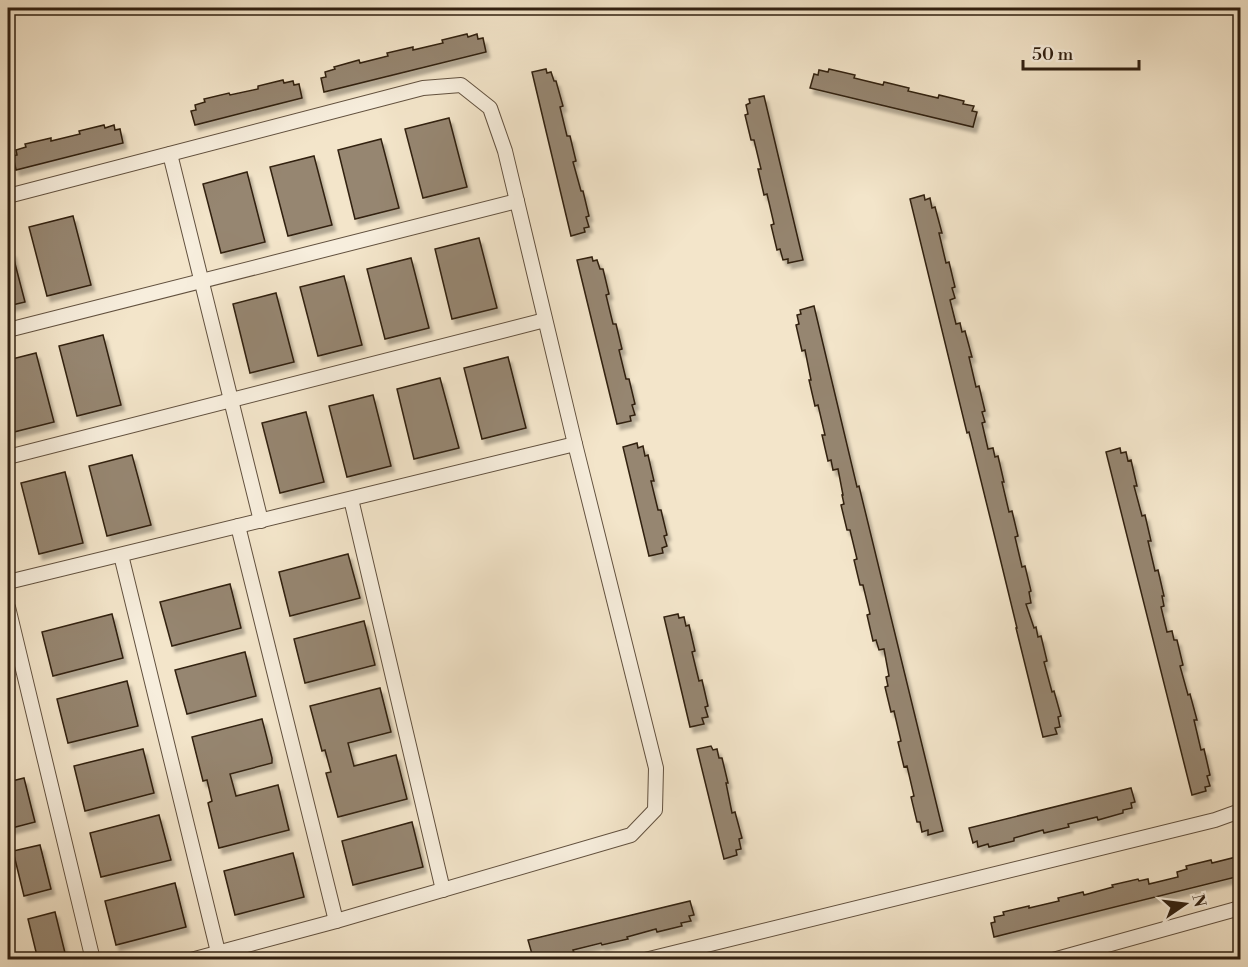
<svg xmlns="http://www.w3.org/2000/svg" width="1248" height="967" font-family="'Libre Bodoni',serif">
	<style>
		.building { fill: #968671; stroke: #312011; stroke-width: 1.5; filter: url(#shadow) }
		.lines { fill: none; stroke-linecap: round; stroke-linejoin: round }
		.street-casing { stroke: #62513f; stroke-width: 16 }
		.street { stroke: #f7eedd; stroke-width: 14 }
	</style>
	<defs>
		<filter id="shadow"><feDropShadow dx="3.5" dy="5.5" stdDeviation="1.5" flood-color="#0004"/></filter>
	</defs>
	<rect width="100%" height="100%" fill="#f3e5ca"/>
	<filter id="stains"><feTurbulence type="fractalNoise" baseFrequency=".00333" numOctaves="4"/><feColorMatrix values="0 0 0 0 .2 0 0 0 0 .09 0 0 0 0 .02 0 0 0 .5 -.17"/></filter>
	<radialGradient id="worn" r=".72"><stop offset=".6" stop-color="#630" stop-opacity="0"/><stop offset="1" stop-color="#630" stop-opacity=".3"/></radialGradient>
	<!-- building -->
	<g class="building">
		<polygon points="467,34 468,37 477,34 478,39 483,38 486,52 324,92 321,78 326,77 325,72 335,69 334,67 359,60 360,63 388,56 387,53 413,47 413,50 443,43 442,40"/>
		<polygon points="546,69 547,73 551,72 554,81 556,81 563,106 560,107 567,136 570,136 576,161 573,162 581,191 583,191 589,216 586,217 589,227 584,228 585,232 571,236 532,72"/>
		<polygon points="829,69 855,75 854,78 883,85 884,82 909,88 908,91 938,98 939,95 964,101 963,104 974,106 972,111 977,112 973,127 810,88 814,74 818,75 819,70 828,72"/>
		<polygon points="283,80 284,83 293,81 294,85 299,84 302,98 195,125 191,111 196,110 195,105 205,102 204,99 229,93 230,95 258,89 258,86"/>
		<polygon points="764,96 803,260 788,263 788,259 783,260 780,249 777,250 771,225 774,224 767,194 764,195 758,169 761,169 754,140 751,140 745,115 748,114 746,105 750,103 749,99"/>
		<polygon points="449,118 467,187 423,198 405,129"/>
		<polygon points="104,125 105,128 114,125 115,130 120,129 123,143 16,170 13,156 17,155 16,150 26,147 25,144 51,138 51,141 80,134 79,131"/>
		<polygon points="381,139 399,208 355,219 338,150"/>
		<polygon points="314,156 332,225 288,236 270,167"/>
		<polygon points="247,172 265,242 221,253 203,184"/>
		<polygon points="924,195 925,200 930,198 932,208 935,207 942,233 939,233 946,263 949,262 955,287 952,288 955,298 950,300 956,324 960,323 962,332 965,331 972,357 969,357 976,387 979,386 985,411 982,412 985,422 982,423 988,449 993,448 995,457 998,456 1004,482 1002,482 1009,512 1012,511 1018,536 1015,537 1022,567 1025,566 1031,591 1029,592 1031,603 1026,604 1034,628 1036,627 1038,637 1041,636 1047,661 1044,662 1052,692 1054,691 1061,716 1058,717 1060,727 1055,728 1057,734 1043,737 1016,628 1017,628 1000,558 969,432 967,433 910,199"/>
		<polygon points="73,216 91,285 47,296 29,227"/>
		<polygon points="479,238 497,308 452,319 435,249"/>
		<polygon points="12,252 25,302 8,306 8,253"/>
		<polygon points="592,257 593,261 597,260 600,269 603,269 609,294 606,295 613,324 616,324 622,349 619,350 626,379 629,379 635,404 632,405 635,415 630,416 631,421 617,424 577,260"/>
		<polygon points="411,258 429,328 385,339 367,269"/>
		<polygon points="344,276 362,345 318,356 300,287"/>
		<polygon points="276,293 294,362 250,373 233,304"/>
		<polygon points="814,306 857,487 859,486 943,831 928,835 928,830 922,832 920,822 917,822 911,797 914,796 907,766 904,767 898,742 901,741 894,711 891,712 885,687 888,686 886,677 889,676 884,649 879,650 876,640 873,641 867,615 870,614 863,585 860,585 854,560 857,559 850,530 847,530 841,505 844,504 842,495 843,495 838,469 833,470 831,460 828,461 822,435 825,435 818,405 815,406 809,380 811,380 805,350 802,351 796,325 799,324 797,315 801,314 800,310"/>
		<polygon points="103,335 121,405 77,416 59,346"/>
		<polygon points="36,353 54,422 10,433 8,423 8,360"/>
		<polygon points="508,357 526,428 482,439 464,368"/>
		<polygon points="440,378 459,448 414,459 397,389"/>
		<polygon points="373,395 391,466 347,477 329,406"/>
		<polygon points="306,412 324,482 280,493 262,423"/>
		<polygon points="637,443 638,448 643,446 645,456 648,455 654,481 651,481 658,510 661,510 667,535 664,536 667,546 662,548 663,553 649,556 623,447"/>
		<polygon points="1120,448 1121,453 1126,452 1128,461 1131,460 1137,486 1134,486 1142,516 1145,515 1151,541 1148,541 1155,571 1158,570 1164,596 1162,596 1164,606 1161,607 1167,632 1172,631 1174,640 1177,640 1183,665 1180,666 1188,695 1190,694 1197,720 1194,720 1201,750 1204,749 1210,775 1207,776 1210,786 1205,787 1206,791 1192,795 1106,452"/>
		<polygon points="132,455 151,525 107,536 89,466"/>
		<polygon points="65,472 83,543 39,554 21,483"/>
		<polygon points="348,554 360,598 290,616 279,572"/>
		<polygon points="230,584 241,628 172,646 160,602"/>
		<polygon points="112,614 123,658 53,676 42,632"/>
		<polygon points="678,614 679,618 684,617 686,626 689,625 695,651 692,652 699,681 702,680 708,706 705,707 708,717 702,718 704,724 690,727 664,617"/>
		<polygon points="364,621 375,665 305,683 294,639"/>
		<polygon points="245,652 256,696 187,714 175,670"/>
		<polygon points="127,681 138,726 68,743 57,699"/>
		<polygon points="380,688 391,732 348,743 354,766 396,755 407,799 338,817 326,773 331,772 325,750 322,751 310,706"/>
		<polygon points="262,719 272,758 272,763 230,774 236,796 278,785 289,830 219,848 208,803 212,801 207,780 203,781 192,737"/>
		<polygon points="711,746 713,750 717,749 719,758 722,758 728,783 726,783 732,813 735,812 742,838 739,839 741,849 736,850 737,855 724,859 697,749"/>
		<polygon points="143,749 154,793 85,811 74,766"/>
		<polygon points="24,778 35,822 8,829 8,782"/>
		<polygon points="1131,788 1135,802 1131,803 1132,808 1123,810 1123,813 1098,820 1097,817 1068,824 1069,827 1044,833 1043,830 1014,838 1014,841 989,847 988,844 978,847 977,841 973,843 969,828"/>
		<polygon points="159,815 171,860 101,877 90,833"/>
		<polygon points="412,822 423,867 353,885 342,841"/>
		<polygon points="40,845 51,889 24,896 13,851"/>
		<polygon points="293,853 304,897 235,915 224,871"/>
		<polygon points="1240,856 1240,876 994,937 991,923 995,922 994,917 1004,915 1003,912 1029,906 1029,908 1059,901 1058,898 1083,892 1084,895 1113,887 1112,885 1138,879 1139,881 1148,879 1149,884 1178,877 1177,872 1187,869 1186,866 1211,860 1212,863"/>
		<polygon points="175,883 186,927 116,945 105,901"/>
		<polygon points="690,901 694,915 689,916 691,921 681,923 682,926 657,932 656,929 627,937 628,939 602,945 601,943 573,950 574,952 549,959 548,956 538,958 537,953 532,954 528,940"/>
		<polygon points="55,912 66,957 55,960 38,960 28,919"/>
	</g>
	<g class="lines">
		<defs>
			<g id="street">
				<polyline points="170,154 261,521"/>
				<polyline points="8,196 423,88 461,85 490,108 505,151 575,444 656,768 655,810 631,835 336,921 191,960"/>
				<polyline points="8,330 517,201"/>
				<polyline points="8,457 545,320"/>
				<polyline points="351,499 443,890"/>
				<polyline points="238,526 336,921"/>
				<polyline points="121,555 218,952"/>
				<polyline points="8,582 575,444"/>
				<polyline points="8,607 93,960"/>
				<polyline points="645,960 1215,820 1240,811"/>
				<polyline points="1053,960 1240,908"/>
			</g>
		</defs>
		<!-- street casing -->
		<use href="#street" class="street-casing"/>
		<!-- street -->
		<use href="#street" class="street"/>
	</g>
	<!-- margin -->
	<rect width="1248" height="967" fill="none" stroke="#f3e5ca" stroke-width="30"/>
	<rect x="9" y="9" width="1230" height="949" fill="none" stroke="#312011" stroke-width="3"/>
	<rect x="15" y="15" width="1218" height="937" fill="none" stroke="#312011" stroke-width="1.5"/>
	<!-- north arrow -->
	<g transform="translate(1185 904) rotate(76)" stroke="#f7eedd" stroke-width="4.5" paint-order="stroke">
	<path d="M0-4.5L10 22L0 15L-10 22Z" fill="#312011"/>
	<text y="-9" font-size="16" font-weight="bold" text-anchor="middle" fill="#312011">N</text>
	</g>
	<!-- scale -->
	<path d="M1023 60v9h116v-9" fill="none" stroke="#312011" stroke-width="3"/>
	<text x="1032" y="60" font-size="18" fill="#312011" stroke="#f7eedd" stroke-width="4.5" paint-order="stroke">50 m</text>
	<rect width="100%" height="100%" filter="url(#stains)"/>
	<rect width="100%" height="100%" fill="url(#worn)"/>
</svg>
